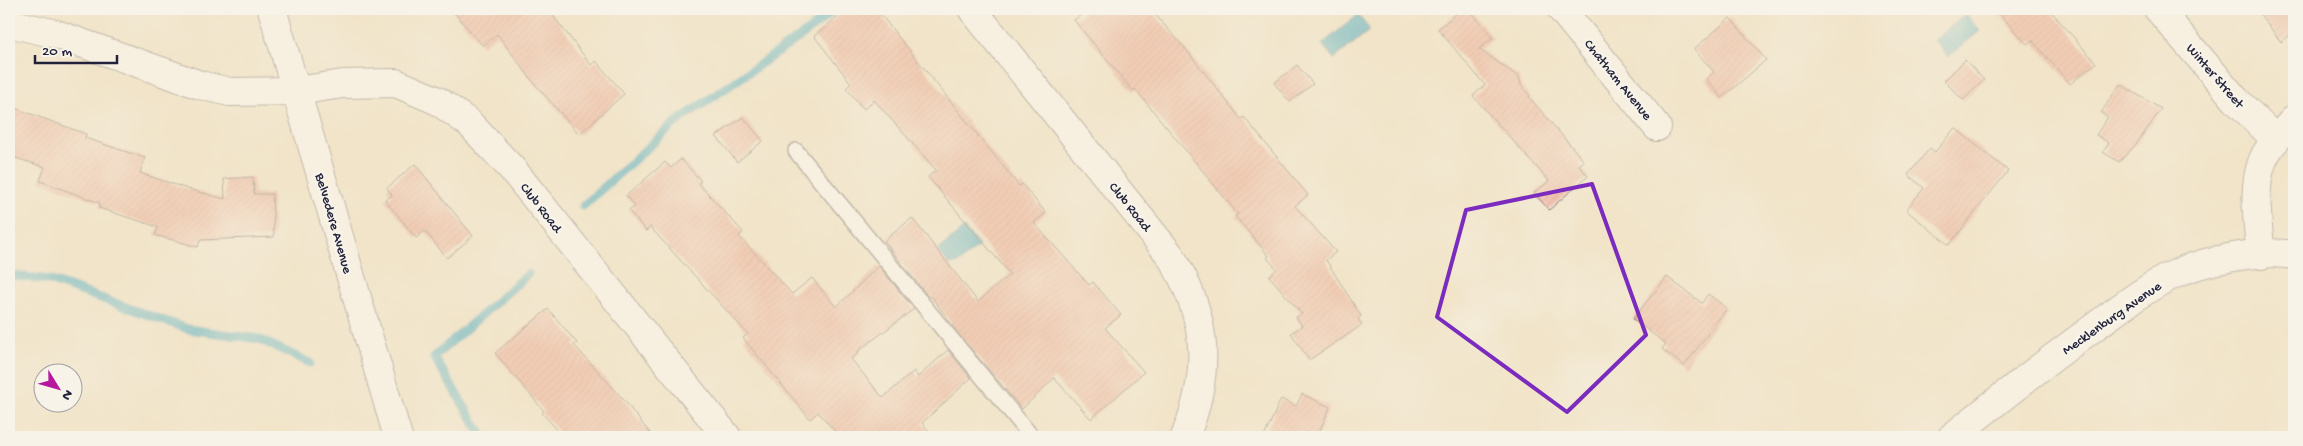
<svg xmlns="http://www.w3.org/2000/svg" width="2303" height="446" font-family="'Gochi Hand',sans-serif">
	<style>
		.water { fill: #46acc6; stroke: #346780 }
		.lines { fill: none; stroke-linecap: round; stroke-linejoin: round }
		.stream { stroke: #46acc6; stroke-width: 9 }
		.building { fill: url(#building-hatch) }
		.lane-casing { stroke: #8a8382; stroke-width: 18 }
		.street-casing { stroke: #8a8382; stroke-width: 30 }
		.lane { stroke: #fff; stroke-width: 15 }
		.street { stroke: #fff; stroke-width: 28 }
		.marked { fill: none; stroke: #7b2cbf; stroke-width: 4; stroke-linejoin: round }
		.labels { text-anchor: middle; stroke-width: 5; stroke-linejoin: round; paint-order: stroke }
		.street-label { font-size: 14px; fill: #22223b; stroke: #f7f3e8 }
	</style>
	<defs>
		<pattern id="building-hatch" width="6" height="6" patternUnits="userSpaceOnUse" patternTransform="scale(1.25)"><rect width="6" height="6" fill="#f3b19d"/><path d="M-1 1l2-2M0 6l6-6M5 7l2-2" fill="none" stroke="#d09888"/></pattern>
	</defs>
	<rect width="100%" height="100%" fill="#f7f3e8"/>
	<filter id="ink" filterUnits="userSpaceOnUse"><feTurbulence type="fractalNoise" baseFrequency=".02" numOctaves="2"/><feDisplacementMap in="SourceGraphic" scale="10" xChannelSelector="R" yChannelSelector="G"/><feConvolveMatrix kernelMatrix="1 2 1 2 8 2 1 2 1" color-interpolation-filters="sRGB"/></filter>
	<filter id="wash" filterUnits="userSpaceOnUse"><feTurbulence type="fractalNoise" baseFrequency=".0096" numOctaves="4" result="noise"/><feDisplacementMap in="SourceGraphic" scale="20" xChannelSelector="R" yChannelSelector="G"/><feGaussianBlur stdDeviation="1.12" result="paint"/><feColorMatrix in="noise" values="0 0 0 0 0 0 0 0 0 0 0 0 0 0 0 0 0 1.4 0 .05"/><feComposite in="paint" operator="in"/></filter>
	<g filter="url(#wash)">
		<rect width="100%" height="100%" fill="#f1e4c9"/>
		<!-- water -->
		<g class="water">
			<polygon points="1966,14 1980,31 1948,57 1934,40"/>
			<polygon points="1358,15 1370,30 1334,59 1322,44"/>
			<polygon points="964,228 979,246 959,263 944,266 934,254"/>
		</g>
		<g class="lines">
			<!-- stream -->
			<g class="stream">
				<polyline points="583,206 675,123 804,34 836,9"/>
				<polyline points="9,275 49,280 188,329 259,339 310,363"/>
				<polyline points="483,437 434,357 528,274"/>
			</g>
		</g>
		<g id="blocks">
			<!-- building -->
			<g class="building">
				<polygon points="451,9 548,9 591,65 596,61 624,94 579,134 534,83 497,34 483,46"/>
				<polygon points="847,9 876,9 1019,186 1022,184 1046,213 1034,223 1089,285 1093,282 1121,315 1105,328 1144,372 1091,419 1054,378 1022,409 961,337 931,296 929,298 884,241 912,218 978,302 1010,274 928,177 936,170 874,100 864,109 846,88 851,83 814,36"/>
				<polygon points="1089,9 1150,9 1184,47 1241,119 1244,117 1308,195 1295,206 1336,252 1326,260 1361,316 1358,319 1362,325 1309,360 1291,333 1302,326 1296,317 1302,314 1269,276 1277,269 1267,258 1269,256 1235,216 1238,214 1135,89 1133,91 1074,20"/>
				<polygon points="1462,9 1469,9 1493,38 1479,49 1519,77 1521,85 1530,96 1529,97 1584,161 1579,165 1588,176 1549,210 1534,193 1549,181 1473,96 1485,85 1438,29"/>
				<polygon points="1995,9 2049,9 2096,63 2070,84 2032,40 2027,44"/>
				<polygon points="2256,9 2294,9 2294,32 2281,42"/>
				<polygon points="1730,18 1766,60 1722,98 1706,79 1714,72 1694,49"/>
				<polygon points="1965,60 1984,80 1963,100 1944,81"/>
				<polygon points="1297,65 1313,84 1290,102 1274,83"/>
				<polygon points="2120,84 2161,109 2138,142 2119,162 2103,152 2109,143 2096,135 2108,117 2101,113"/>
				<polygon points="9,106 86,134 85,138 145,158 140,173 188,189 225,199 224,179 253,177 254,194 272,194 274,237 200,240 198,247 155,235 158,227 99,208 100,203 40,181 45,167 9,156"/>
				<polygon points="743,117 763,141 737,162 716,136"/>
				<polygon points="1955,128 2008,171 1949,245 1906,210 1924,188 1908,175 1930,148 1935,152"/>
				<polygon points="681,159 701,181 698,183 743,232 739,236 792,294 812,278 836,307 879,266 914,309 858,351 859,353 851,359 883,398 914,371 918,377 948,350 971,378 922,423 934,437 840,437 818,412 810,419 743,338 748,334 650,227 646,231 629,211 635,206 626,196 665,162 671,168"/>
				<polygon points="415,164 473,236 447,258 425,231 416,238 385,200 392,195 387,188"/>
				<polygon points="1667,277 1702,303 1708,294 1727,308 1684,366 1662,349 1666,344 1633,319"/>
				<polygon points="548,309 577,343 574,345 623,399 653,437 564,437 542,413 544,411 495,353"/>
				<polygon points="1302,394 1330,407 1317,437 1264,437 1281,399 1296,406"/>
			</g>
		</g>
	</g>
	<g filter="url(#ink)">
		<use href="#blocks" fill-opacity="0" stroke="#8a8382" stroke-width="1"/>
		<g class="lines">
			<defs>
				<polyline id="lane" points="796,151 1032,437"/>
				<g id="street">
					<polyline points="272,9 398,437"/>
					<path d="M972,9l198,246c38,61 42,115 15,182"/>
					<polyline points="1561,9 1657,127"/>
					<polyline points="2158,9 2236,100 2276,140"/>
					<polyline points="9,23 56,34 200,85 230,92 296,91 343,84 396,83 438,101 469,123 513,170 727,437"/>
					<path d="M2261,255c-3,-30 -11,-76 6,-103 7,-12 18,-22 27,-33"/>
					<path d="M1952,437c46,-37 93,-74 141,-109 26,-19 52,-40 82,-54 29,-14 87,-25 119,-19"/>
				</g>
			</defs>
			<!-- lane casing -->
			<use href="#lane" class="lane-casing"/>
			<!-- street casing -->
			<use href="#street" class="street-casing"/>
			<!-- lane -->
			<use href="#lane" class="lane"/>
			<!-- street -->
			<use href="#street" class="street"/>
		</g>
	</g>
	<!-- marked area -->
	<path d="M0 0H2303V446H0ZM1592,184l54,151 -79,77 -130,-95 29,-107z" fill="#f1e4c9" fill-opacity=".55" fill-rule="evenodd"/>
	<path class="marked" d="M1592,184l54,151 -79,77 -130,-95 29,-107z"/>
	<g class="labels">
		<!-- street labels -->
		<g class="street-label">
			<text transform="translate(2216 75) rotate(49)" y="5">Winter Street</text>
			<text transform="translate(1619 79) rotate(51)" y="5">Chatham Avenue</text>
			<text transform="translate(1131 206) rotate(51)" y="5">Club Road</text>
			<text transform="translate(542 207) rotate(52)" y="5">Club Road</text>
			<text transform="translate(335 223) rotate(74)" y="5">Belvedere Avenue</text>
			<text transform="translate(2111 317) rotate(-35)" y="5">Mecklenburg Avenue</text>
		</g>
	</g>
	<!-- margin -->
	<rect width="2303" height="446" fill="none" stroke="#f7f3e8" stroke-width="30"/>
	<!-- north arrow -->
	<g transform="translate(58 388) rotate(127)"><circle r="24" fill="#f7f3e8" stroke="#a29fa3"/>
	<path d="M0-4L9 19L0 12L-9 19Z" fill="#b5179e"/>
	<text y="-8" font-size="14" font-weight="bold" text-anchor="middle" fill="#22223b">N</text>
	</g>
	<!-- scale -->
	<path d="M35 55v8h82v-8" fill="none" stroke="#22223b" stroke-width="2.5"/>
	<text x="42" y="55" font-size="15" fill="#22223b" stroke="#f7f3e8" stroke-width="4" paint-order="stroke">20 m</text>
</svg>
